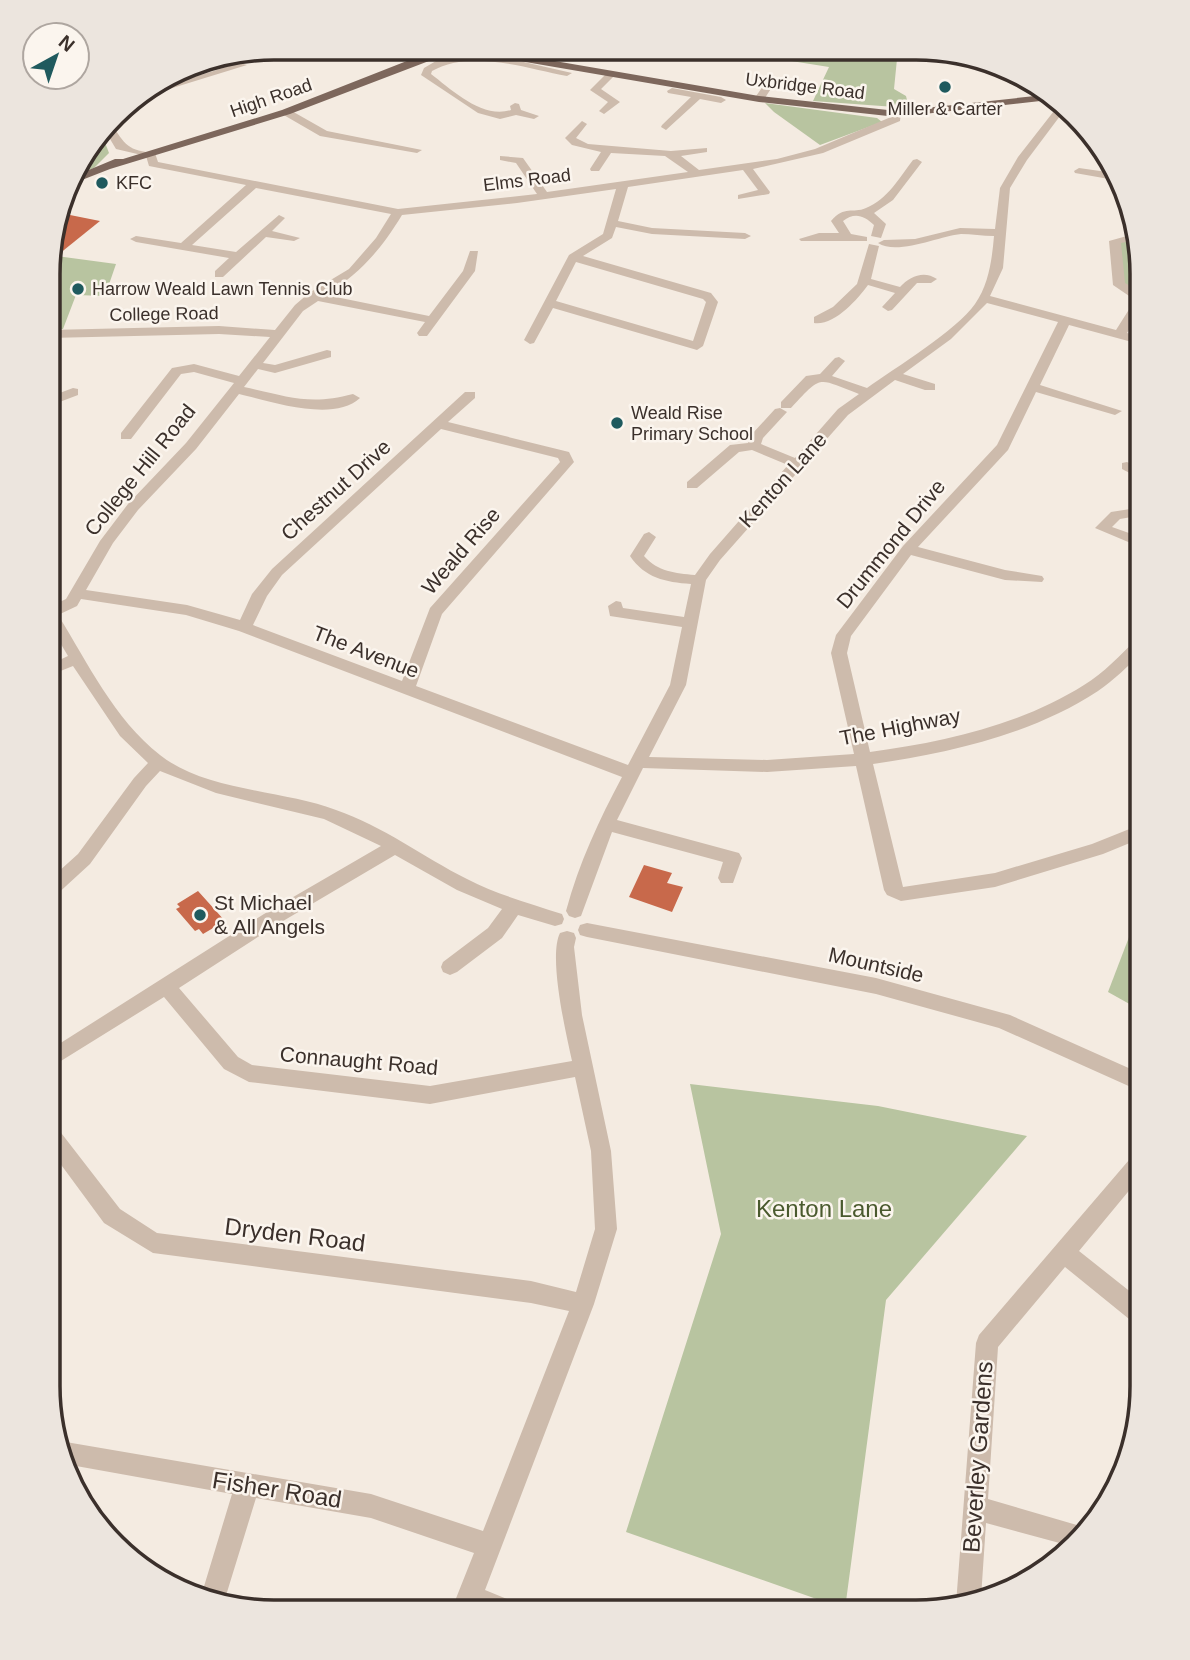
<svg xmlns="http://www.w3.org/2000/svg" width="1190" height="1660" font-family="Helvetica,sans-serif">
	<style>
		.green { fill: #b8c4a0 }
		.building { fill: #c8694b }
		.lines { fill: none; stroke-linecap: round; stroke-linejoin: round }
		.minor { fill: #cdbbac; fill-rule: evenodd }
		.major { fill: #7d675c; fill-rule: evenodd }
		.poi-dot { fill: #1f5a5e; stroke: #fbf5ee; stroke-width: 2.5 }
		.labels { text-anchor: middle; stroke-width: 5; stroke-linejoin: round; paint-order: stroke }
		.far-street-label { font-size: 18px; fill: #3b302b; stroke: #fbf5ee }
		.far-poi-label { font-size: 18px; fill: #3b302b; stroke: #fbf5ee; text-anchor: start }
		.street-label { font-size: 21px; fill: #3b302b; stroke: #fbf5ee }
		.poi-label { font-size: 21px; fill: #3b302b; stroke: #fbf5ee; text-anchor: start }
		.near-park-label { font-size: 24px; fill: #4a5a2e; stroke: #fbf5ee }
		.near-street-label { font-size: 24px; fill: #3b302b; stroke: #fbf5ee }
		.rim { fill: none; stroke: #3b302b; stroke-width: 3.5 }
	</style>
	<rect width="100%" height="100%" fill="#f4ebe1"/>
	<!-- green -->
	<g class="green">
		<polygon points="791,49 898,49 894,89 906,96 909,108 813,101 829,67 785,60"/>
		<polygon points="765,103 877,118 882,122 820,145 774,112"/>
		<polygon points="101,132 109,153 94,168 72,177 77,161"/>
		<polygon points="1131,239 1135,241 1143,273 1141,294 1122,285 1119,243"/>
		<polygon points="49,255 116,264 105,296 76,295 63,329 49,329 59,301 49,300"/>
		<polygon points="1142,913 1142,1011 1108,992 1134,924"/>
		<polygon points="690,1084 878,1106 1027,1136 886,1300 845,1609 626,1532 721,1234"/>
	</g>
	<!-- building -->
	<g class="building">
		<polygon points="60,213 100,221 59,254 49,252 49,244"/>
		<polygon points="644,865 672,873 667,883 683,887 672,912 629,897"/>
		<polygon points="198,891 225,921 203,934 199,929 195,931 176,909 180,907 177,904"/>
	</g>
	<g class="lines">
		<!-- minor -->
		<g class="minor">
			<polygon points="935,49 945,49 942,60 934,58"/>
			<path d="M456,56l59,4 57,13 -5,3c-42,-8 -96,-27 -135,-5l-1,3c21,16 51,45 80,36l-1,-4 5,-3 4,1 2,6 18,6 -5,3 -18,-4 -16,4 -22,-6 -57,-38 3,-7 12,-7z"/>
			<polygon points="239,63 247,65 127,102 143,93"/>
			<polygon points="608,72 616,74 601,89 620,102 604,114 599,111 608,102 590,90"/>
			<polygon points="771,78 799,84 794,87 774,84 763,101 755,101 754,99 768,79"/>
			<polygon points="672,88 721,97 726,100 721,103 700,99 666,130 661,127 662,125 691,97 668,93 667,91"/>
			<path d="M1061,102l5,6 -39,52 -17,28 -7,80 -13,28 126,34 19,-30 -22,-15 -4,-44 25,-7 1,6 -14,3 4,40 18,10v14l-16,26 16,4v8l-74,-20 -29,60 82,26 -7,4 -79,-23 -28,58 -90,97 87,23 37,6 2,3 -2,3 -37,-2 -94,-25 -60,81 -4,17 23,99c73,-10 151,-27 214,-67 20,-12 36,-30 53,-46l6,-1v14c-15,14 -29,28 -45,39 -65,43 -149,62 -225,73l30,123 92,-14 97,-29 50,-20v14l-39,16 -108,33 -94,14 -14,-6 -3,-5 -28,-124 -89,6 -124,-4 -26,52 122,33 3,5 -9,25h-12l-3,-5 5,-16 -111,-30 -31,84 -6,2 -6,-2 -3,-5c13,-48 33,-91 56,-134l-383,-146 -53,-16 -105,-16 -4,7 -19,9c30,48 56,104 102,140 45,36 123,35 176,55 47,16 87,47 131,69 31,16 62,24 95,35l2,5 -2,5 -7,2 -37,-11 -16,23 -45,34 -7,3 -7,-3 -2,-5 2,-5 45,-34 14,-19 -45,-19 -62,-35 -117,69 -99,64 59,69 14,8 178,21 142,-25c-6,-28 -24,-104 -12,-128l7,-2 7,2 2,5 -2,9 8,68 29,136 6,78 -23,75 -109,286 32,13 4,9 -70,-1 23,-58 -103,-35 -115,-20 -32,104 -22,-9 30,-99 -167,-30 -5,-23 311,53 112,37 86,-220 -38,-8 -378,-50 -49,-30 -56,-76v-25l7,3 65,84 37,24 374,48 45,11 19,-63 -4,-78 -16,-74 -145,27 -181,-22 -25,-13 -60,-72 -116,72v-18l216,-137 117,-68 -57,-27 -108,-26 -56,-22 -14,15 -56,78 -36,33 -6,2v-18l30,-27 56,-76 14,-15 -28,-27 -47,-70 -25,10 1,-11 19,-9 -19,-32v-17l17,-8 34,-58 28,-37 58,-61 48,-60 -40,-11 -13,2 -50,65h-10v-6l51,-65 22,-4 45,12 31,-39 -51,-3 -170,4v-8l170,-4 56,4 20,-25 14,-12 40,-24 27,-31 15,-24 -135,-26 -64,57 44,7 43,-37 6,3 -13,13 28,7 -6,3 -28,-4 -43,40h-8v-6l14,-13 -93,-16 -6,-3 6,-3 45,7 65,-58 -97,-19 -3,-10 -30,-7 -12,-20 7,-6c14,22 17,28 44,30l3,9 240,47 139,-15 -21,-31 -16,-3v-4l23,2 24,34 141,-20 -23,-16 -54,-3 -12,18h-8l-1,-2 11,-17 -29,-7 -7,-7 17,-17 5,3 -11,14 12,6 83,7 36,-3v4l-26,4 18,14 78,-11 38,-10 76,-32 2,-5h8l-1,9 -77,32 -70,16 17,23 -1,2 -31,5v-4l20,-5 -15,-20 -115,17 -10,34 34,7 93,5 6,3 -6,3 -93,-5 -36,-7 -4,11 -29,18 128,37 7,9 -15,44 -6,4 -144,-42 -19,35 -4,1 -6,-4 45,-85 34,-21 13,-45 -99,14 -115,12c-22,36 -41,57 -76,80l103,21 34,-45 7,-20h8l-3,20 -48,65h-8l-2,-3 8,-11 -107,-21 -15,10 -40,52 12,2 52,-15 4,1v6l-56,16 -17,-4 -14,18c43,9 65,19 109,7l7,4c-27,25 -90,3 -121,-4l-43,55 -58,61 -25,33 -27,47 101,15 53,15 12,-26 20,-25 193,-177h10v6l-27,24 121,30 5,10 -132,152 -26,72 212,79 42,-80 12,-58 -72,-11 -2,-10 8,-5 5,1 2,6 61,9 7,-33c-26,-2 -46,-6 -61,-28l14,-22 5,-2 7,5 -12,19c14,16 31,17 51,19l15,-21 78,-89 -36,-15 -13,2 -42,36h-10v-6l43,-37 18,-2 4,-9 23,-25 5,-1 7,4 -24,26 -2,6 34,14 43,-49 21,-15c-43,-16 -36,-20 -68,14h-10v-6l25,-26 14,-2 15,-16 4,-1 6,4 -13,15 35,12c28,-20 90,-58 108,-84 14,-20 17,-45 19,-68 -11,0 -23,-2 -33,-2 -22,2 -64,22 -83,9l6,-3 31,-1 45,-11 35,1 5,-41 18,-31zM576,262l127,37 3,3 -13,39 -137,-40zM987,303l71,19 -61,123 -94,101 -67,89 -5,18 23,101 -87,6 -118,-3 37,-72 20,-105 14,-20 128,-145 47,-35 30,10h10v-6l-32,-10 48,-35zM441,429l117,29 2,4 -130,146 -28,73 -149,-56 14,-29 15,-21z"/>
			<polygon points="282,110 290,110 327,131 422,150 417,153 320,136 282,114"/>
			<path d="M917,159l5,3 -29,38 -19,13 12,11 -5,14 -10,-2 3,-11c-10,-10 -20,-13 -31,-4l8,13 16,3v4h-66l-2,-2 20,-6h20l-8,-12c14,-16 21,-7 35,-13 21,-8 34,-31 47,-48z"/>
			<polygon points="1079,168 1107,172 1115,168 1120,174 1109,179 1075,173 1074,171"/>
			<path d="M869,244l10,2 -8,33 29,8c10,-11 24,-17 37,-8l-6,4h-14l-25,27 -4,1 -6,-4 13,-14 -27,-8c-11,15 -34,41 -54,38v-6l19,-10 24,-23z"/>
			<polygon points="73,388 78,389 78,395 49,406 49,397"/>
			<polygon points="1127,462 1143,470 1143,480 1122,469 1122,463"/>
			<polygon points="1143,507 1143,515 1120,519 1112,527 1143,538 1143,544 1133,544 1095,528 1111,512"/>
			<polygon points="587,923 876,978 1010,1015 1142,1074 1142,1092 999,1028 876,994 587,937 580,935 578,930 580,925"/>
			<polygon points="1142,1151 1142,1175 1079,1251 1142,1301 1142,1326 1134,1323 1065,1267 998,1347 988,1499 1087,1528 1067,1545 986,1523 981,1598 956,1604 976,1343 979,1335 1135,1153"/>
		</g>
		<!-- major -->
		<g class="major">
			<polygon points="454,49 497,51 759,96 897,111 1054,94 1058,99 897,117 759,102 497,57 457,54 452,51"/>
			<polygon points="439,51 444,54 442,56 290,114 110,169 69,185 72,177 115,159 123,159 282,110 417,57"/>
		</g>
	</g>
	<!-- markers -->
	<g class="poi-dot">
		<circle cx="945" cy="87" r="7"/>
		<circle cx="102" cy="183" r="7"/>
		<circle cx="78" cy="289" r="7"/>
		<circle cx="617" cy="423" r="7"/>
		<circle cx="200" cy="915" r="7"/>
	</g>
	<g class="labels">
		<!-- far-street labels -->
		<g class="far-street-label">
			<text transform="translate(805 86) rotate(7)" y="6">Uxbridge Road</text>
			<text transform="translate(271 98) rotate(-19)" y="6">High Road</text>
			<text transform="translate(527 180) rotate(-7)" y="6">Elms Road</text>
			<text transform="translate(164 314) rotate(-1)" y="6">College Road</text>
		</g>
		<!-- far-poi labels -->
		<g class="far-poi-label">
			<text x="945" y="115" text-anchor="middle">Miller &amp; Carter</text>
			<text x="116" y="189">KFC</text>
			<text x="92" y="295">Harrow Weald Lawn Tennis Club</text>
			<text x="631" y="419">Weald Rise<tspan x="631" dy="21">Primary School</tspan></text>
		</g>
		<!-- street labels -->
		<g class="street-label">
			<text transform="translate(140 470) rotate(-51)" y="7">College Hill Road</text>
			<text transform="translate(783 480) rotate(-48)" y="7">Kenton Lane</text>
			<text transform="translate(336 490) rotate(-42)" y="7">Chestnut Drive</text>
			<text transform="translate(891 544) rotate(-51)" y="7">Drummond Drive</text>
			<text transform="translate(461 551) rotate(-49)" y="7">Weald Rise</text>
			<text transform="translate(366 652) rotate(21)" y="7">The Avenue</text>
			<text transform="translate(900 727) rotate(-11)" y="7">The Highway</text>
			<text transform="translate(876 965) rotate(13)" y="7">Mountside</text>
			<text transform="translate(359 1061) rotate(5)" y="7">Connaught Road</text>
		</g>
		<!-- poi labels -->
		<g class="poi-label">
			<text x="214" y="910">St Michael<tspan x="214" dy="24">&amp; All Angels</tspan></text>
		</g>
		<!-- near-park labels -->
		<g class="near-park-label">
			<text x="824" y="1217">Kenton Lane</text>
		</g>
		<!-- near-street labels -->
		<g class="near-street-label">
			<text transform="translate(295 1235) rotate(7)" y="8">Dryden Road</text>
			<text transform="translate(978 1457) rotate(-86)" y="8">Beverley Gardens</text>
			<text transform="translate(277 1490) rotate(9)" y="8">Fisher Road</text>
		</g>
	</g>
	<!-- crop -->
	<path d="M0 0H1190V1660H0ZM274 60H916A214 214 0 0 1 1130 274V1386A214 214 0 0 1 916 1600H274A214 214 0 0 1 60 1386V274A214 214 0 0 1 274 60Z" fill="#ece5de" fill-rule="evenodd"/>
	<path class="rim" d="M274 60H916A214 214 0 0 1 1130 274V1386A214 214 0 0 1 916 1600H274A214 214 0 0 1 60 1386V274A214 214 0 0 1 274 60Z"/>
	<!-- north arrow -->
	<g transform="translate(56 56) rotate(40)"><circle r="33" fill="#fbf5ee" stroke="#aea6a0" stroke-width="2"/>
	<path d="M0-5L12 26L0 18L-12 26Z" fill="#1f5a5e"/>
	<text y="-10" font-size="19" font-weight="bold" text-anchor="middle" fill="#3b302b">N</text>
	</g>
</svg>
